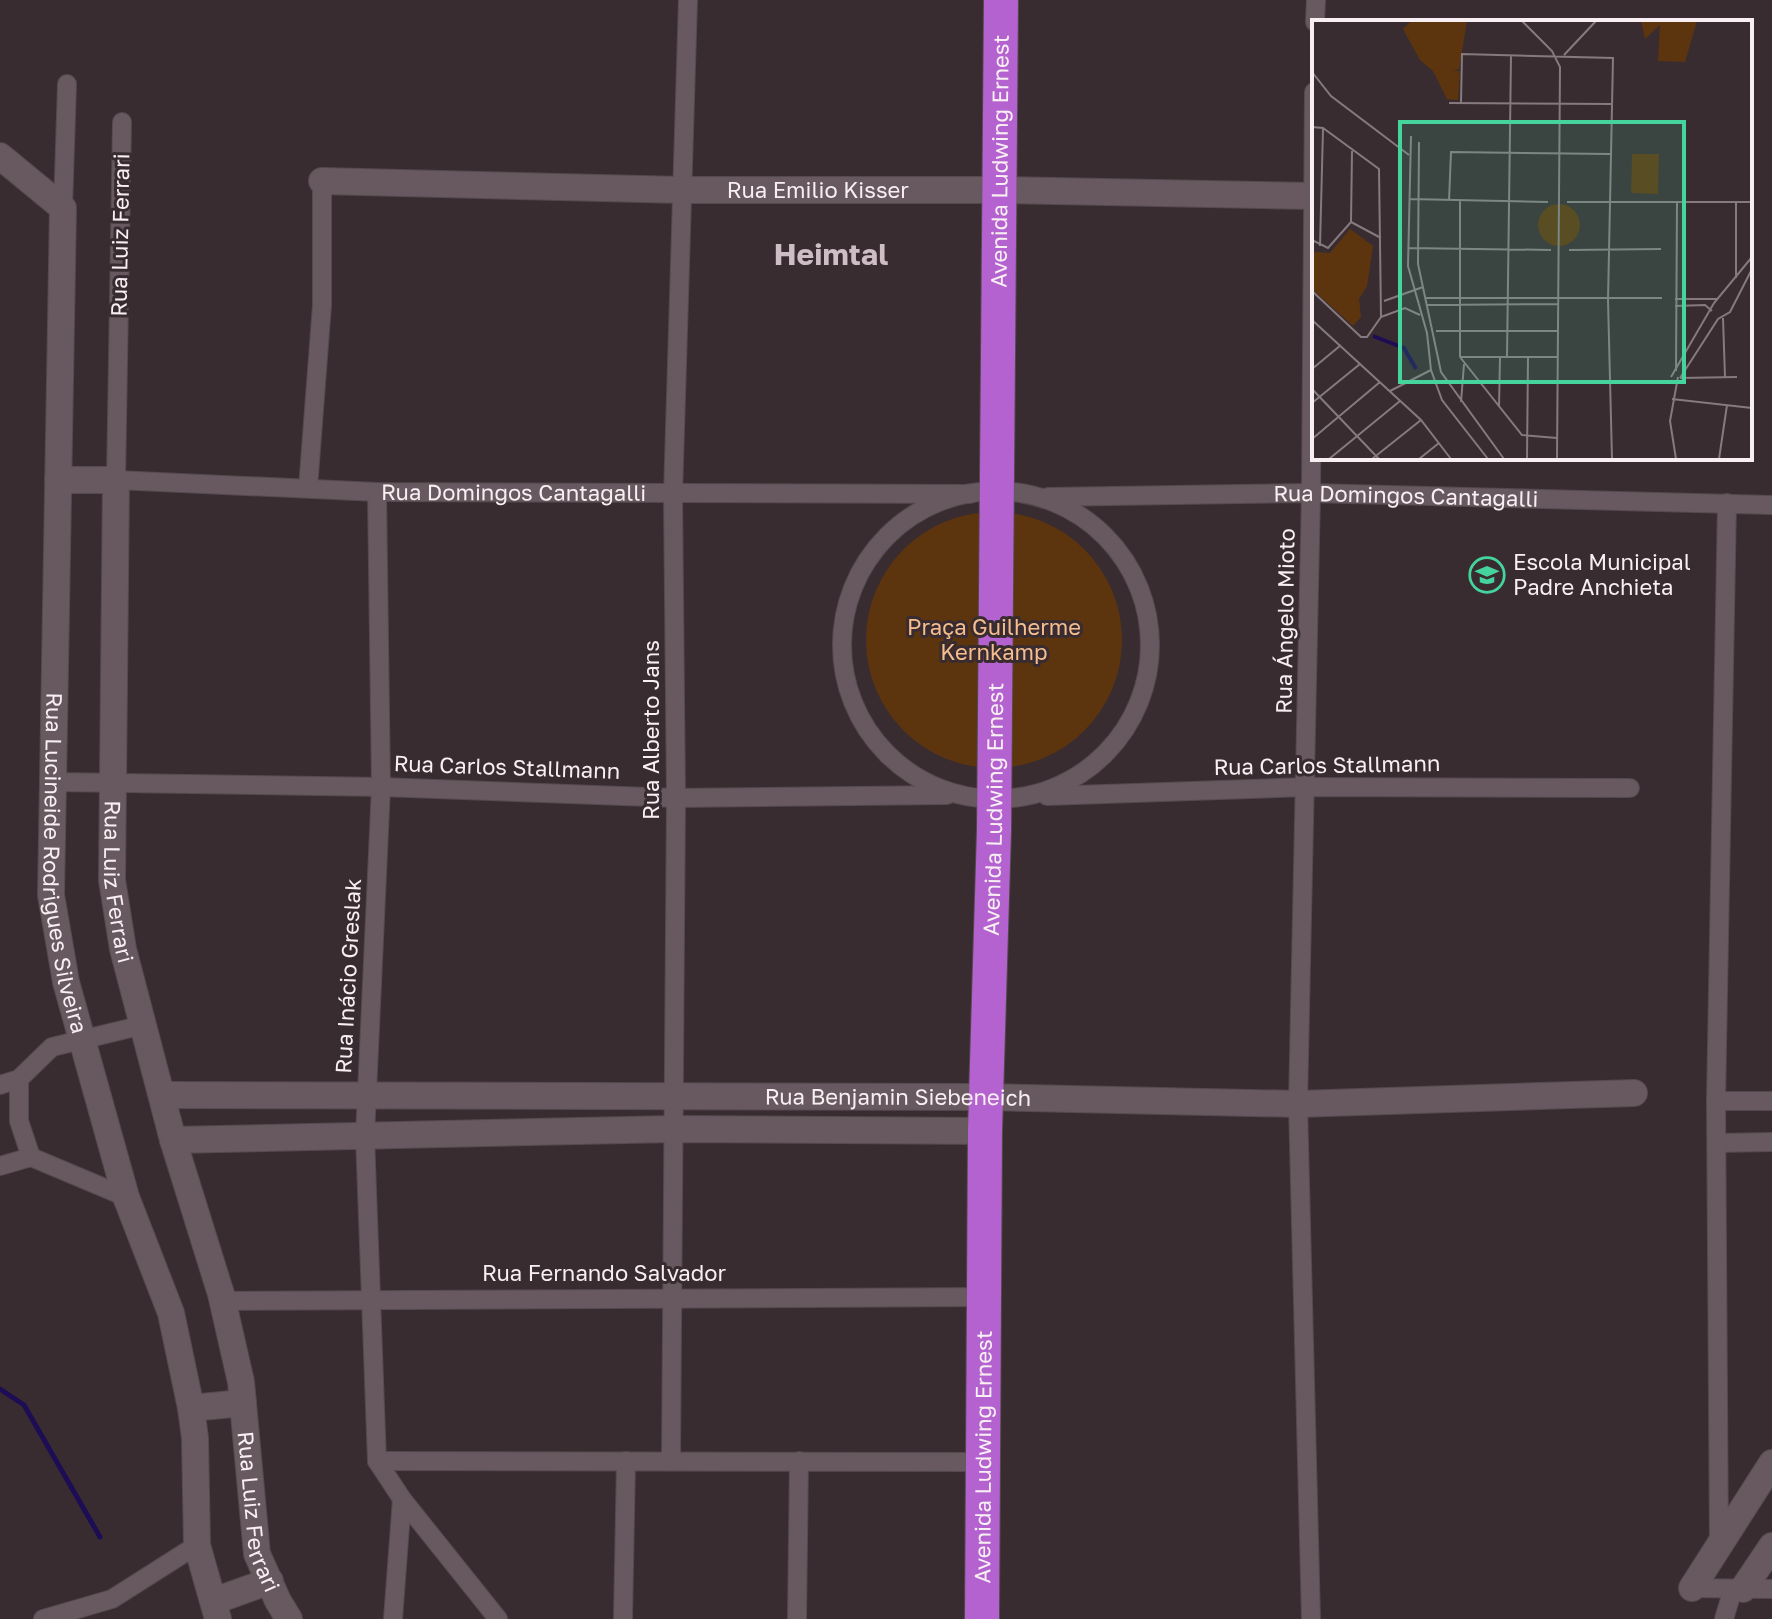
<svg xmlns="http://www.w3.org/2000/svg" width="1772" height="1619" font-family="'Golos Text',sans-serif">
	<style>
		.green { fill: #5c350e }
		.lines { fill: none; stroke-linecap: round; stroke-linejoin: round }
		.stream { stroke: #1c0d54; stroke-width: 5 }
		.street-casing { stroke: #54494d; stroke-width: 20 }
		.secondary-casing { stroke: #54494d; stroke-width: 28 }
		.highway-casing { stroke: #54494d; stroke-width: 36 }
		.street { stroke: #67595f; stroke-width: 18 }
		.secondary { stroke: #67595f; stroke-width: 26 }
		.highway { stroke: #b462d0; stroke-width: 34 }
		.labels { text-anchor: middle; stroke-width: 6; stroke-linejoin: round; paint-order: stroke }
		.street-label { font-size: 22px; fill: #f8eff2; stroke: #392c31 }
		.poi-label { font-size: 22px; fill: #f8eff2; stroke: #392c31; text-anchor: start }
		.park-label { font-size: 22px; fill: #f6be8f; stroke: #392c31 }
		.district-label { font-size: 30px; font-weight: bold; fill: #cebdc4; stroke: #392c31 }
		.inset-river { fill: none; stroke: #1c0d54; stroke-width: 4 }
		.inset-road { fill: none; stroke: #857a7e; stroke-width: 2 }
		.view { fill: #46d49e; fill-opacity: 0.15; stroke: #46d49e; stroke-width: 4 }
		.inset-edge { fill: none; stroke: #f8eff2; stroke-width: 4 }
	</style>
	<rect width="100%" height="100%" fill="#392c31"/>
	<!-- green -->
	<circle class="green" cx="994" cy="640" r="128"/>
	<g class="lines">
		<!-- stream -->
		<polyline class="stream" points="0,1389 24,1405 100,1537"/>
		<defs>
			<g id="street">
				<polyline points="1315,22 1316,0"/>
				<path id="s1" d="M122,122l-6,358 261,12 593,2"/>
				<polyline points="63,208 67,84"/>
				<polyline points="308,488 322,305 322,181"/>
				<circle cx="996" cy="645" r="154"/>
				<polyline points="377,492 381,787 365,1136 377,1461"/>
				<path id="s2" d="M1048,497l263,-4 461,12"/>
				<polyline points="54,782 381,787 676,798 947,795"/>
				<polyline points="1047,796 1306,787 1630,788"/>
				<polyline points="19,1079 19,1121 31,1157"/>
				<polyline points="0,1085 19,1079 52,1047 143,1025"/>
				<polyline points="1716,1101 1772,1101"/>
				<polyline points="1717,1143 1772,1142"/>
				<polyline points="0,1166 31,1157 126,1197"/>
				<polyline points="223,1301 985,1297"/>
				<polyline points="671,1460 676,798 673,495 688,0"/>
				<polyline points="377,1461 984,1462"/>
				<polyline points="377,1461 402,1499 498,1619"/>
				<polyline points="1719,1545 1716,1101 1727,503"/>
				<polyline points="1692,1588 1772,1589"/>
				<polyline points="43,1619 112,1599 197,1545"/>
				<polyline points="393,1619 402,1499"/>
				<polyline points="623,1619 626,1461"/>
				<polyline points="797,1619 799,1461"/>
				<polyline points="1311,1619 1298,1104 1311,493 1314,92"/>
				<polyline points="1724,1619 1733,1589"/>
			</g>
			<g id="secondary">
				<path id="s3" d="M0,156l63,52 -12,687 15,87 60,215 45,116 20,95 4,30 2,107 21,74"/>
				<path id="s4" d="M322,181l361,9h317l312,6"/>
				<path id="s5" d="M58,480h58l-4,400 11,69 50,191 48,154 20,88 16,172 21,47 11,18"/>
				<path id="s6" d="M162,1095l825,2 311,7 336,-11"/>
				<polyline points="173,1140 672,1129 985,1131"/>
				<polyline points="191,1408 243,1403"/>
				<polyline points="1692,1588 1772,1463"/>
				<polyline points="1743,1589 1772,1546"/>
				<polyline points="214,1601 270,1581"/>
			</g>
			<g id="highway">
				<path id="s7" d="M982,1619l3,-488 9,-301 7,-830"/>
			</g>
		</defs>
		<!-- street casing -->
		<use href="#street" class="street-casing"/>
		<!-- secondary casing -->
		<use href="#secondary" class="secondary-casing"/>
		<!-- highway casing -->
		<use href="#highway" class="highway-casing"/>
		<!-- street -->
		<use href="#street" class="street"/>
		<!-- secondary -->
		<use href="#secondary" class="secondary"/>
		<!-- highway -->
		<use href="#highway" class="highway"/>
	</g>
	<!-- icons -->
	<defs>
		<symbol id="school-ring" viewBox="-11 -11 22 22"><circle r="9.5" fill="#392c31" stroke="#46d49e" stroke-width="1.5"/><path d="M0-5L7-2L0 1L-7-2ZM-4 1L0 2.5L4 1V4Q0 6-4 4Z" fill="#46d49e"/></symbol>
	</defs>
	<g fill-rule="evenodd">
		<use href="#school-ring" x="1467" y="555" width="40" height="40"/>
	</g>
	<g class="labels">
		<!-- street labels -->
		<g class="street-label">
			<text dy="8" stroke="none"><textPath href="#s7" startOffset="1458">Avenida Ludwing Ernest</textPath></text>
			<text dy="8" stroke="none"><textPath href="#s4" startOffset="496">Rua Emilio Kisser</textPath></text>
			<text transform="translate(120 235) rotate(-89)" y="8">Rua Luiz Ferrari</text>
			<text dy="8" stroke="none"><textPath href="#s1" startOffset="756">Rua Domingos Cantagalli</textPath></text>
			<text dy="8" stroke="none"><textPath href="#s2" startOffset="358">Rua Domingos Cantagalli</textPath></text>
			<text transform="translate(1285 621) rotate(-89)" y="8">Rua Ángelo Mioto</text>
			<text transform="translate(651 730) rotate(-90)" y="8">Rua Alberto Jans</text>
			<text transform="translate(1327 765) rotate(-1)" y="8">Rua Carlos Stallmann</text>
			<text transform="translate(507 767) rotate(2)" y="8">Rua Carlos Stallmann</text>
			<text dy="8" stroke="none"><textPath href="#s7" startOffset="810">Avenida Ludwing Ernest</textPath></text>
			<text dy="8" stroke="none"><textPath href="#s3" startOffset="738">Rua Lucineide Rodrigues Silveira</textPath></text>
			<text dy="8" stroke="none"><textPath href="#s5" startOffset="460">Rua Luiz Ferrari</textPath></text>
			<text transform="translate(348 976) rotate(-87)" y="8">Rua Inácio Greslak</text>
			<text dy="8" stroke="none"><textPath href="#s6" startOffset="736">Rua Benjamin Siebeneich</textPath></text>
			<text x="604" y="1281">Rua Fernando Salvador</text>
			<text dy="8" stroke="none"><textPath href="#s7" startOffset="162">Avenida Ludwing Ernest</textPath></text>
			<text dy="8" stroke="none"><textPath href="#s5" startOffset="1108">Rua Luiz Ferrari</textPath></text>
		</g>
		<!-- poi labels -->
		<g class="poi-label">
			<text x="1513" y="570">Escola Municipal<tspan x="1513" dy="25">Padre Anchieta</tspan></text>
		</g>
		<!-- park labels -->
		<g class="park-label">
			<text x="994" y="635">Praça Guilherme<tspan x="994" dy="25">Kernkamp</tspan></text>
		</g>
		<!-- district labels -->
		<g class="district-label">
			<text x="831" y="265">Heimtal</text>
		</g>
	</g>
	<!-- overview -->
	<g transform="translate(1312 20)">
		<rect width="440" height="440" fill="#392c31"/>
		<path d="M99,1h56l-8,48 -6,2h7l-2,29 -11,-1 -14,-28 -13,-11 -17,-31zM329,1h56l-12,41 -27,-1 2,-36 -15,14zM320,134h27l-1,40 -27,-1zM226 205a21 21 0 1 1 42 0a21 21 0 1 1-42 0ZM38,209l23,17 -6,40 -8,13 2,18 -8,9 -41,-37 1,-37 17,1z" fill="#5c350e"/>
		<path class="inset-river" d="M61,316l31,12 12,21"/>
		<path class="inset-road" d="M210,1l30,30 8,16 -3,392M252,35l32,-34M0,52l19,24 78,59M137,83l162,1M149,83l1,-49 151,4 -5,242 4,159M0,107l11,1 56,41 2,148 -14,20h-6l-49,-46M99,116l-3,130 19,67 4,37 11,30 46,59M107,122l-1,122 23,108 63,87M97,179l139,3M137,181l2,-49 159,2M148,181v156M255,182h185M39,202l1,-71M39,202l30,16M0,220l16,8 23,-26M8,226l3,-117M96,228l143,2M257,230l92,-1M424,258v-75M114,278h236M363,279h42M440,280v63M72,281l39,-14M115,285l131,-1M363,286l30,-1 7,6M69,297l24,-9 15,7M411,298l2,59M0,300l109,100 30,39M124,311h121M148,337l62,78 35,3M149,337h97M195,337l4,-302M0,349l29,-24M364,351l1,-168M359,357l43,-74 38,-46M368,358l38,-59 12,-7 22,-43M368,358l57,-1M0,369l67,70M78,371l41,-21M360,379l80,9M149,382l3,-38M0,383l48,-39M187,387l1,-50M0,419l68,-57M17,439l71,-58M60,439l49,-39M107,439l20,-16M215,439l1,-102M364,439l-6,-38 8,-44M407,439l8,-54"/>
		<path class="view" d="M88,102h284v260h-284z"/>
		<rect width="440" height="440" class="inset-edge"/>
	</g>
</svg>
